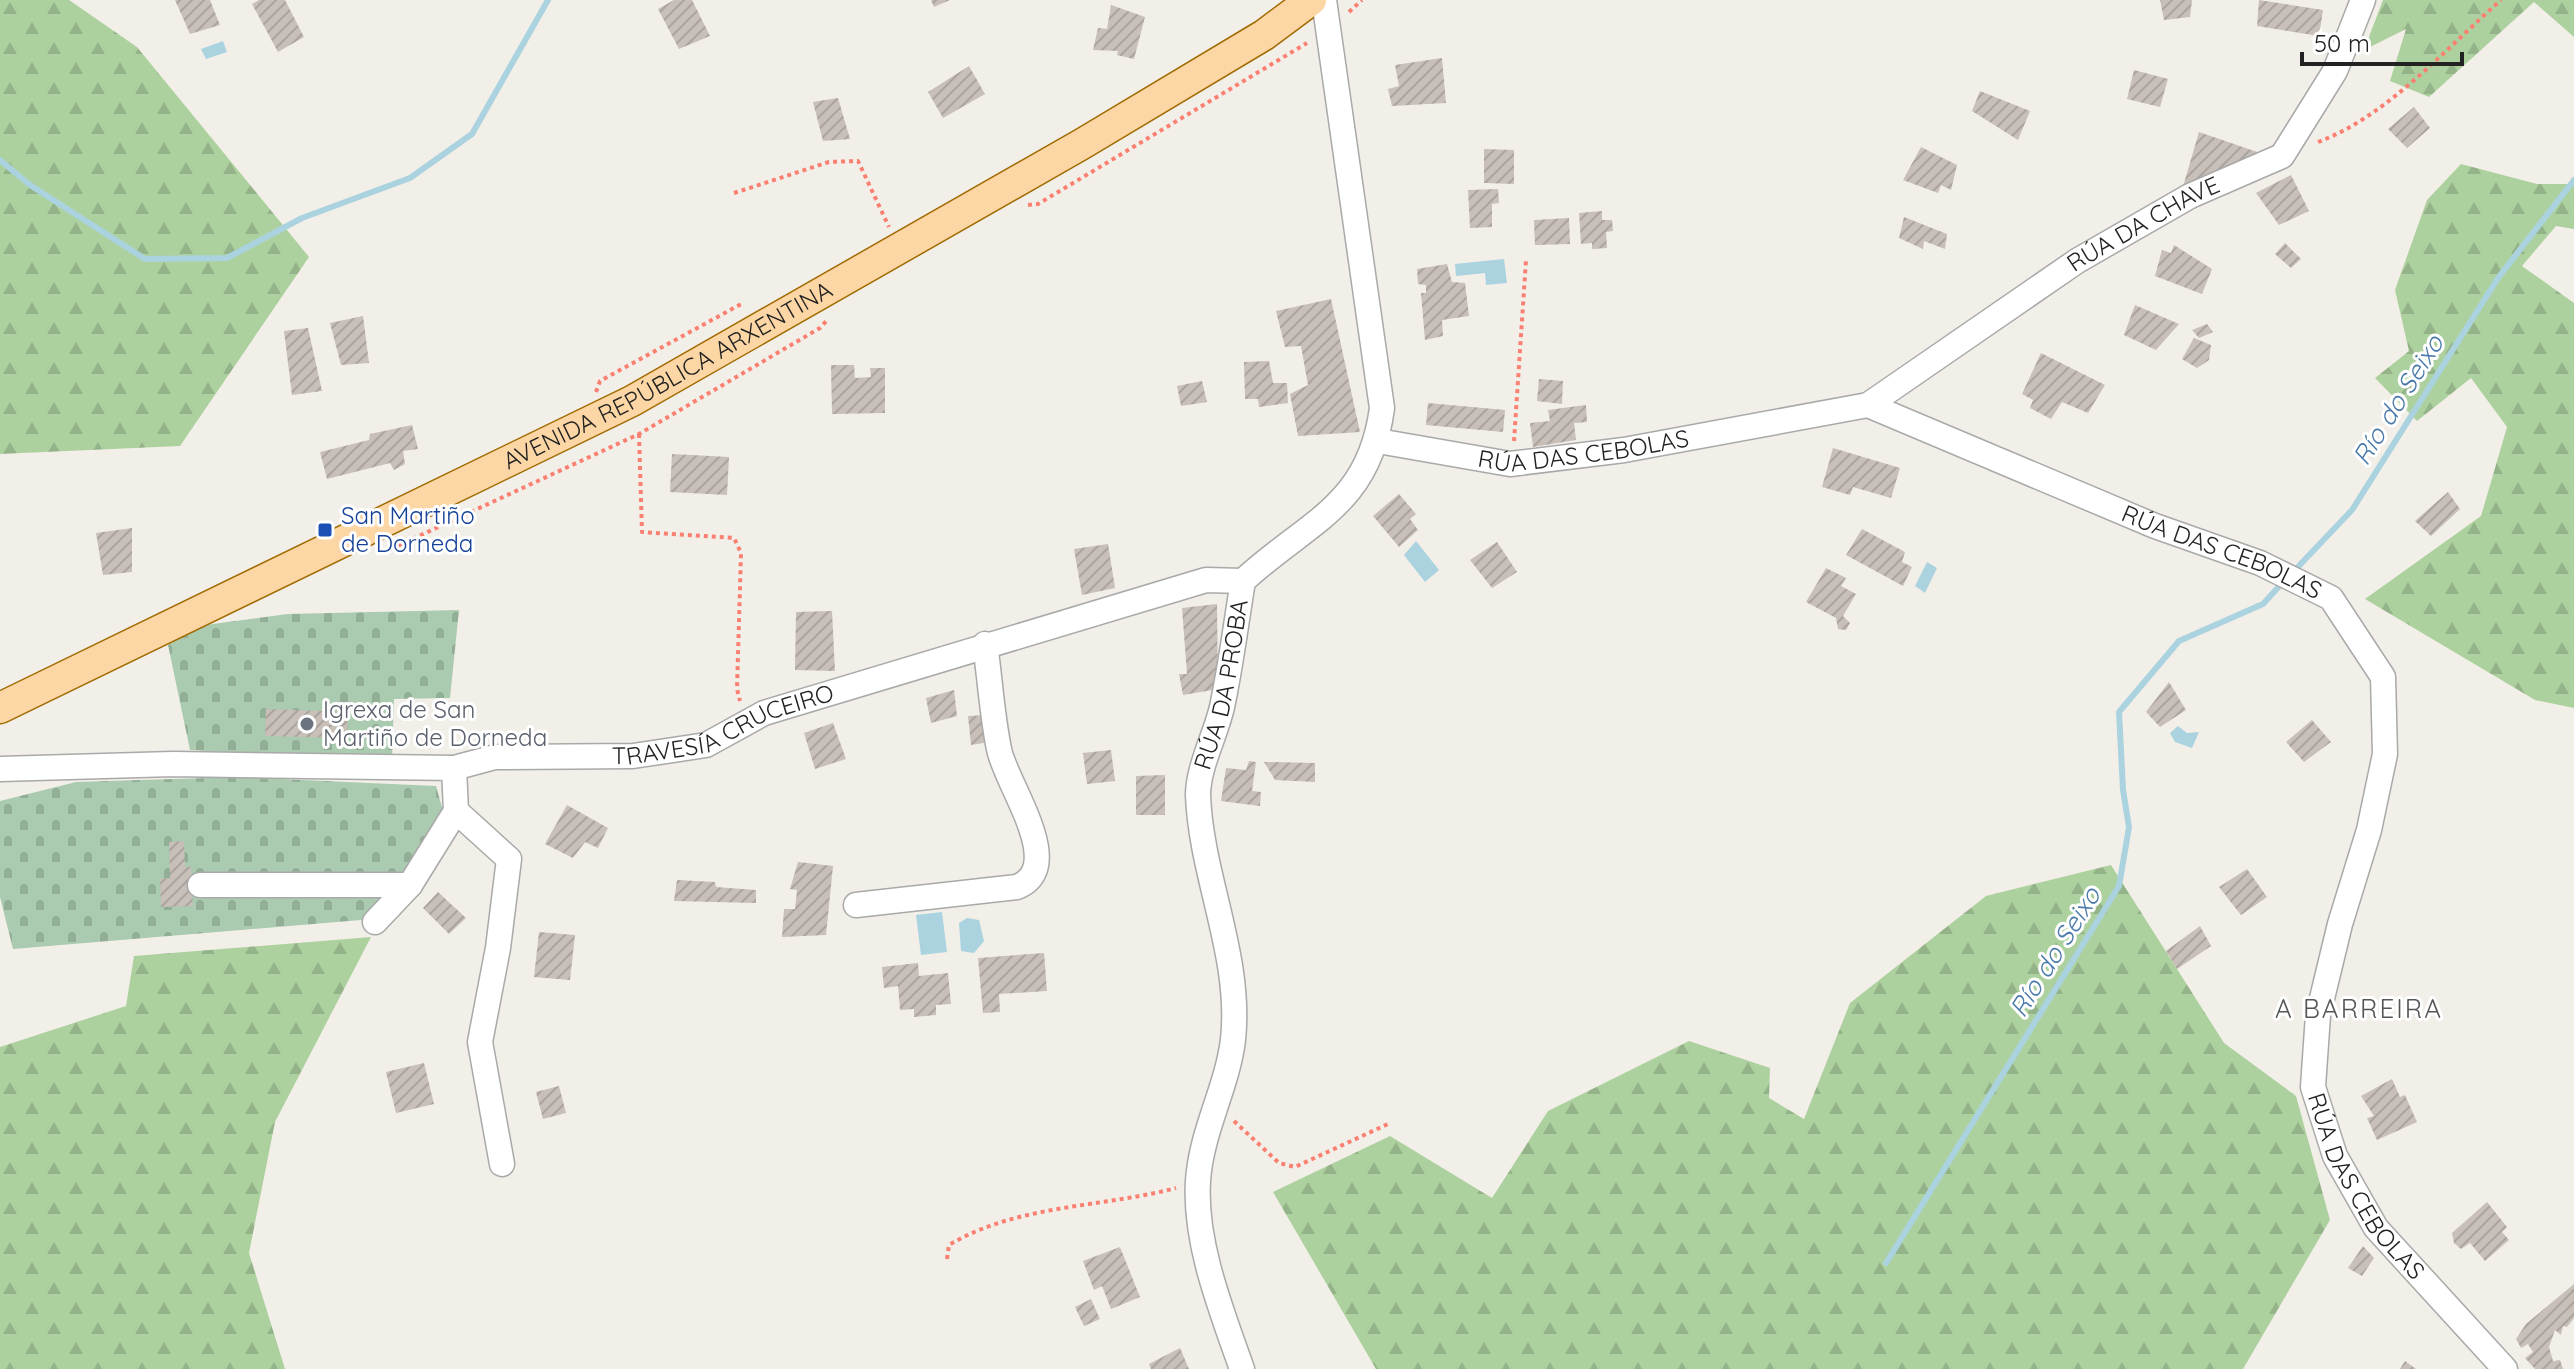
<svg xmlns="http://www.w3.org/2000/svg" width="2574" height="1369" font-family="Quicksand,sans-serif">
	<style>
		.forest { fill: url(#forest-firs) }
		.cemetery { fill: url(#cemetery-stones) }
		.water { fill: #aad3df }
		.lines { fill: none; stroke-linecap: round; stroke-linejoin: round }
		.stream { stroke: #aad3df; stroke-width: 6 }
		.building { fill: url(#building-hatch) }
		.minor-casing { stroke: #a9a9a9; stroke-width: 27 }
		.major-casing { stroke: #a06b00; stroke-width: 33 }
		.path { stroke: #fa8072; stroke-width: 4; stroke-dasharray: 4 4; stroke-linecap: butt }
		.minor { stroke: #fff; stroke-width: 24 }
		.major { stroke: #fcd6a4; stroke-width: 30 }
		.transit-dot { fill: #1a4fb4; stroke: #fff; stroke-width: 3 }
		.worship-dot { fill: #6b7280; stroke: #fff; stroke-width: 3 }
		.labels { text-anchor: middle; stroke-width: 6; stroke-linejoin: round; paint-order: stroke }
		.street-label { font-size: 24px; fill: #222; stroke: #fff }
		.transit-label { font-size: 24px; fill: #164399; stroke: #fff; text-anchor: start }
		.worship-label { font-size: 24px; fill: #5b616d; stroke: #fff; text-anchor: start }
		.water-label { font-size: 26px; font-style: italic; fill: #4a7aab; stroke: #fff }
		.neighbourhood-label { font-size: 26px; letter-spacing: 2px; fill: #555; stroke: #fff }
	</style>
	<defs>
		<pattern id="forest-firs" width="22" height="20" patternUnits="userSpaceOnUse" patternTransform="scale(2)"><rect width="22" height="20" fill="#add19e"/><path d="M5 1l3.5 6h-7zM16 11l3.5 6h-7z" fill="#95b388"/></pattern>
		<pattern id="cemetery-stones" width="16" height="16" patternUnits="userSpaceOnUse" patternTransform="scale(2)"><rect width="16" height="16" fill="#aacbaf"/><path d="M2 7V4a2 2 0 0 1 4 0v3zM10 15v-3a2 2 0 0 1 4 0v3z" fill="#92ae96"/></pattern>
		<pattern id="building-hatch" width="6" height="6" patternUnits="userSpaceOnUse" patternTransform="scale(2)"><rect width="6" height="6" fill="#c7bfb8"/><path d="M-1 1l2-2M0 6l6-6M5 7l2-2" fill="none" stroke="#aba49e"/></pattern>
	</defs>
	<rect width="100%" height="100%" fill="#f2efe9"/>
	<!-- forest -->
	<g class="forest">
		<polygon points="0,0 69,0 137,47 309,257 180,446 0,454"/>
		<polygon points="2383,0 2574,0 2574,37 2534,2 2429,97 2390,81 2406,29 2364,50"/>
		<polygon points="2461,164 2537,184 2574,184 2574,229 2556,226 2522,266 2574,303 2574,708 2535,700 2365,599 2481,516 2507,427 2471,378 2417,421 2375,378 2409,351 2395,290 2427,200"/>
		<polygon points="2111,865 2224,1043 2296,1096 2330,1220 2243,1369 1376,1369 1273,1192 1390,1136 1492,1198 1548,1111 1689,1041 1770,1068 1769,1098 1804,1119 1850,1003 1986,896"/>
		<polygon points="371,937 275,1122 249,1253 285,1369 0,1369 0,1047 126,1006 134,956"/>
	</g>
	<!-- cemetery -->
	<g class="cemetery">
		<polygon points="459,610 450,698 394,699 392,762 190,750 168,645 198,626 288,614"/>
		<polygon points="236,777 436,786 443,811 373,919 13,949 0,897 0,801 76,782"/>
	</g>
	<!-- water -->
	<g class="water">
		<polygon points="223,41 227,52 206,59 201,49"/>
		<polygon points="1504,259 1507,283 1486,285 1485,273 1456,276 1455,264"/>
		<polygon points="1416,541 1439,570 1425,582 1404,555"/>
		<polygon points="1927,562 1937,568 1925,593 1915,586"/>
		<polygon points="2178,726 2187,733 2199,732 2192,748 2175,742 2170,733"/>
		<polygon points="942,912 947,952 921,955 916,915"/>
		<polygon points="967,918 979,920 984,941 974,953 961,951 959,923"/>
	</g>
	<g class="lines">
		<!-- stream -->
		<g class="stream">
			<polyline points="0,160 30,185 145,259 227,258 302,218 410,178 472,134 548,0"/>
			<polyline points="2294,571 2352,510 2498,278 2574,180"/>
			<polyline points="1886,1263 2119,886 2129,827 2123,790 2119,712 2179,641 2263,604 2283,582"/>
		</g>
	</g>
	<!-- building -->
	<g class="building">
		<polygon points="175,0 210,0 220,25 190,34"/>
		<polygon points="259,0 285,0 304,37 278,52 252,4"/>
		<polygon points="674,0 692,0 710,36 679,49 658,9"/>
		<polygon points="931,0 950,0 934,7"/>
		<polygon points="2160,0 2192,0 2190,17 2164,20"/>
		<polygon points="2259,0 2323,10 2319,36 2257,26"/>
		<polygon points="1111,5 1145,17 1134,59 1117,55 1118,51 1093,50 1098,28 1107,29"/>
		<polygon points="1442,58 1446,103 1392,106 1388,89 1399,86 1395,65"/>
		<polygon points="969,66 985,94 943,118 928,92"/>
		<polygon points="2134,70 2168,79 2160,107 2127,99"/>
		<polygon points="1980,91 2030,111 2018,140 1972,111"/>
		<polygon points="838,98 850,139 823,141 813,102"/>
		<polygon points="2414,107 2430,128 2407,148 2388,129"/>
		<polygon points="2199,132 2266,155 2182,190"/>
		<polygon points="1921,147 1957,165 1951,190 1941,185 1938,193 1903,180"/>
		<polygon points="1484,149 1514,150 1514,184 1484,183"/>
		<polygon points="2291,175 2309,211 2279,225 2256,193"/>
		<polygon points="1498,189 1499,203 1492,204 1492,227 1470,228 1468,190"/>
		<polygon points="1602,211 1602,220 1612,220 1613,231 1606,232 1607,248 1592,249 1592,243 1581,244 1579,213"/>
		<polygon points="1904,217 1947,234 1945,249 1924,241 1923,249 1899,238"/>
		<polygon points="1569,218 1570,244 1535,245 1534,220"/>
		<polygon points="2285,243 2301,259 2291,268 2275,254"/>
		<polygon points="2174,245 2212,269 2202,294 2155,276 2162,250 2171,253"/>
		<polygon points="1447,264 1452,282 1465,283 1469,316 1442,320 1443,336 1425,340 1421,293 1426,293 1426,285 1418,284 1417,269"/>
		<polygon points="1331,299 1360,432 1298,436 1290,394 1308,385 1301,346 1285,347 1276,311"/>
		<polygon points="2135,305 2179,324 2156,350 2124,335"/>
		<polygon points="363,316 369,363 341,365 330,323"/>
		<polygon points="2207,324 2213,332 2199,338 2192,330"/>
		<polygon points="308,328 322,391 292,395 284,331"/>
		<polygon points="2194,338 2211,345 2209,360 2197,368 2182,359"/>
		<polygon points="2041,353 2105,385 2088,413 2062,402 2051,419 2030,408 2033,400 2022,394"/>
		<polygon points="1269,361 1273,383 1287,383 1288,403 1259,407 1258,399 1245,399 1244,362"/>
		<polygon points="831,365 854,365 855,378 871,377 870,368 885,368 885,413 832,414"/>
		<polygon points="1539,379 1563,381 1562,404 1537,401"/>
		<polygon points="1202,381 1207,402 1181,406 1177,386"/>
		<polygon points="1428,403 1505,410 1503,432 1426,425"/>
		<polygon points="1586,405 1587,422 1574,423 1576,440 1533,447 1530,423 1550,421 1548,410"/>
		<polygon points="412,425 418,449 403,451 405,464 394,470 390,463 327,479 320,452 369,440 370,434"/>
		<polygon points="1833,448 1900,468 1891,498 1853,487 1850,495 1822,487"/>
		<polygon points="672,454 729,457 727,495 670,492"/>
		<polygon points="2448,492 2460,509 2431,536 2415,521"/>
		<polygon points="1399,494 1416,514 1410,519 1418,530 1399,547 1373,516"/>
		<polygon points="132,528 132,572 103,575 96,533"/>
		<polygon points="1862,529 1905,552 1902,562 1912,567 1903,586 1846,555"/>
		<polygon points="1497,542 1517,572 1492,588 1470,560"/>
		<polygon points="1108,544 1115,588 1082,595 1074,549"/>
		<polygon points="1826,568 1846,578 1841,586 1856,594 1843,616 1850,623 1846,630 1838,629 1836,618 1806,602"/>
		<polygon points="1217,604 1218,689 1183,695 1179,674 1187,674 1182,608"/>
		<polygon points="832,611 835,671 795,670 796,612"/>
		<polygon points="2169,682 2186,710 2160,727 2146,712"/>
		<polygon points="954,690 957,716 931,723 926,698"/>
		<polygon points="266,709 348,712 347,738 265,736"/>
		<polygon points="988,715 990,742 971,745 968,716"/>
		<polygon points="2312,720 2331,742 2304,762 2286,742"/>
		<polygon points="833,723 846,759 815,769 804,733"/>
		<polygon points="1111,750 1115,781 1087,784 1083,753"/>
		<polygon points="1249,761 1256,762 1252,791 1261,792 1260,806 1221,801 1226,768 1246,770"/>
		<polygon points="1264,762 1315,763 1315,782 1275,780"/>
		<polygon points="1165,775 1165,815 1136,815 1136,776"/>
		<polygon points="567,805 608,828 598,848 585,842 573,858 545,844"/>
		<polygon points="184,841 185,867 191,867 193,906 161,907 160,879 170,878 169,842"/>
		<polygon points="798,862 833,866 826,935 782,937 784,909 795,909 797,890 790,889"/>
		<polygon points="2247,869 2267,897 2241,915 2219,887"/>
		<polygon points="677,880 715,882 716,887 756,890 756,903 674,901"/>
		<polygon points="438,892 466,918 449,934 423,908"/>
		<polygon points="2200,926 2211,946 2177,969 2166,951"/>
		<polygon points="539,932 575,935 570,980 534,977"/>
		<polygon points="1044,953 1047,991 999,994 1000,1012 983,1013 978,958"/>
		<polygon points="918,963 919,976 948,973 951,1004 936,1005 936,1015 914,1017 914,1009 900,1010 898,986 884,988 882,967"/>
		<polygon points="424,1063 434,1104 396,1113 386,1072"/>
		<polygon points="2392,1079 2400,1097 2405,1095 2417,1122 2377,1140 2367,1118 2374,1116 2361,1096"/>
		<polygon points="559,1086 566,1113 543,1119 536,1092"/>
		<polygon points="2487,1202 2507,1227 2502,1232 2509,1240 2485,1261 2470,1243 2461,1249 2454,1243 2452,1233"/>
		<polygon points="2363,1246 2374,1258 2362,1276 2348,1268"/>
		<polygon points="1120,1247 1140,1297 1111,1309 1102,1286 1094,1290 1083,1261"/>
		<polygon points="2574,1284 2574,1318 2567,1327 2563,1326 2561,1335 2555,1330 2549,1347 2553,1361 2560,1360 2563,1369 2535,1369 2525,1358 2533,1352 2528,1344 2521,1348 2516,1339 2526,1324"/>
		<polygon points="1091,1299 1100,1319 1084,1326 1075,1307"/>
		<polygon points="1180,1348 1189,1369 1151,1369 1149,1364"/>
		<polygon points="2405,1361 2416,1369 2400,1369"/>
	</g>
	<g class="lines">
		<defs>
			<g id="minor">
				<path id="s1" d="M1868,405l209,-144 113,-65 92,-40 53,-85 28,-71"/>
				<path id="s2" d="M1378,441l132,23 114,-14 244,-45 287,121 105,37 71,35 52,79 2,77 -16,76 -29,94 -22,91 -5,72 22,69 41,72 129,141"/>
				<polyline points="454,768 456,811 509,859 498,948 480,1042 502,1164"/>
				<path id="s3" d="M0,769l173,-5 281,4 41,-11 138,-1 73,-11 58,-32 442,-133 37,1"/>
				<polyline points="200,885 410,885"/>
				<path d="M856,905l161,-18c51,-20 -12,-104 -18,-138 -7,-34 -9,-70 -14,-105"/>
				<polyline points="375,922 410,885 456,811"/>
				<path id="s4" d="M1242,1369c-20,-57 -48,-126 -44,-188 3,-49 29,-93 35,-141 9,-84 -32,-163 -35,-245 0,-28 18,-61 24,-88 9,-42 14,-84 21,-126 63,-59 126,-74 139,-173l-58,-408"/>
			</g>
			<g id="major">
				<path id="s5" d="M0,708l632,-307 450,-257 182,-109 47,-35"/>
			</g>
		</defs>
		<!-- minor casing -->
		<use href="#minor" class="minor-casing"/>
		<!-- major casing -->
		<use href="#major" class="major-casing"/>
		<!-- path -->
		<g class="path">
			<polyline points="1349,12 1362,0"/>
			<path d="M2318,142c70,-26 127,-93 183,-142"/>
			<polyline points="734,193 829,162 858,161 889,227"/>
			<polyline points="1028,205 1038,204 1307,43"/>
			<polyline points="596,392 600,381 743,303"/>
			<polyline points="639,434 642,532 734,538 741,553 737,689 740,701"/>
			<polyline points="1514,441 1526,260"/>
			<polyline points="391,549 639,434 820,328 828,319"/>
			<polyline points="1234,1121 1279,1163 1295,1167 1388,1124"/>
			<path d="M947,1259l2,-14c69,-41 151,-37 227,-57"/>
		</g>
		<!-- minor -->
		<use href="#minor" class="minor"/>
		<!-- major -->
		<use href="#major" class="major"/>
	</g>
	<!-- markers -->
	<rect class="transit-dot" x="317" y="522" width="16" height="16" rx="4"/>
	<circle class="worship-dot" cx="307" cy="724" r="8"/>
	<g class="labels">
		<!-- street labels -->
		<g class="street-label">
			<text dy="8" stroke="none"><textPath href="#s1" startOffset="330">RÚA DA CHAVE</textPath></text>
			<text dy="8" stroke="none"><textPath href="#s5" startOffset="746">AVENIDA REPÚBLICA ARXENTINA</textPath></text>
			<text dy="8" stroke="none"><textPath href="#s2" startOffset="208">RÚA DAS CEBOLAS</textPath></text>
			<text dy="8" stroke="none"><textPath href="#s2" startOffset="880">RÚA DAS CEBOLAS</textPath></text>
			<text dy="8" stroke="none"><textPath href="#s4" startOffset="702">RÚA DA PROBA</textPath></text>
			<text dy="8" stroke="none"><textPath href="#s3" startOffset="730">TRAVESÍA CRUCEIRO</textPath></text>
			<text dy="8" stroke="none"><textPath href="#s2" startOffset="1626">RÚA DAS CEBOLAS</textPath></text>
		</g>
		<!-- transit labels -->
		<g class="transit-label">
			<text x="341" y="524">San Martiño<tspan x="341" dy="28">de Dorneda</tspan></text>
		</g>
		<!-- worship labels -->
		<g class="worship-label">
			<text x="323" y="718">Igrexa de San<tspan x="323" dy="28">Martiño de Dorneda</tspan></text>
		</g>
		<!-- water labels -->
		<g class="water-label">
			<text transform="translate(2398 400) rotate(-58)" y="9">Río do Seixo</text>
			<text transform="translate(2055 952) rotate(-58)" y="9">Río do Seixo</text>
		</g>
		<!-- neighbourhood labels -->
		<g class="neighbourhood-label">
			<text x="2359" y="1018">A BARREIRA</text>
		</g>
	</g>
	<!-- scale -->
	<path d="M2302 52v12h160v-12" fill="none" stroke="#222222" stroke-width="4"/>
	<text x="2314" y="52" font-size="24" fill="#222222" stroke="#ffffff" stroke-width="6" paint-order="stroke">50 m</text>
</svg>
